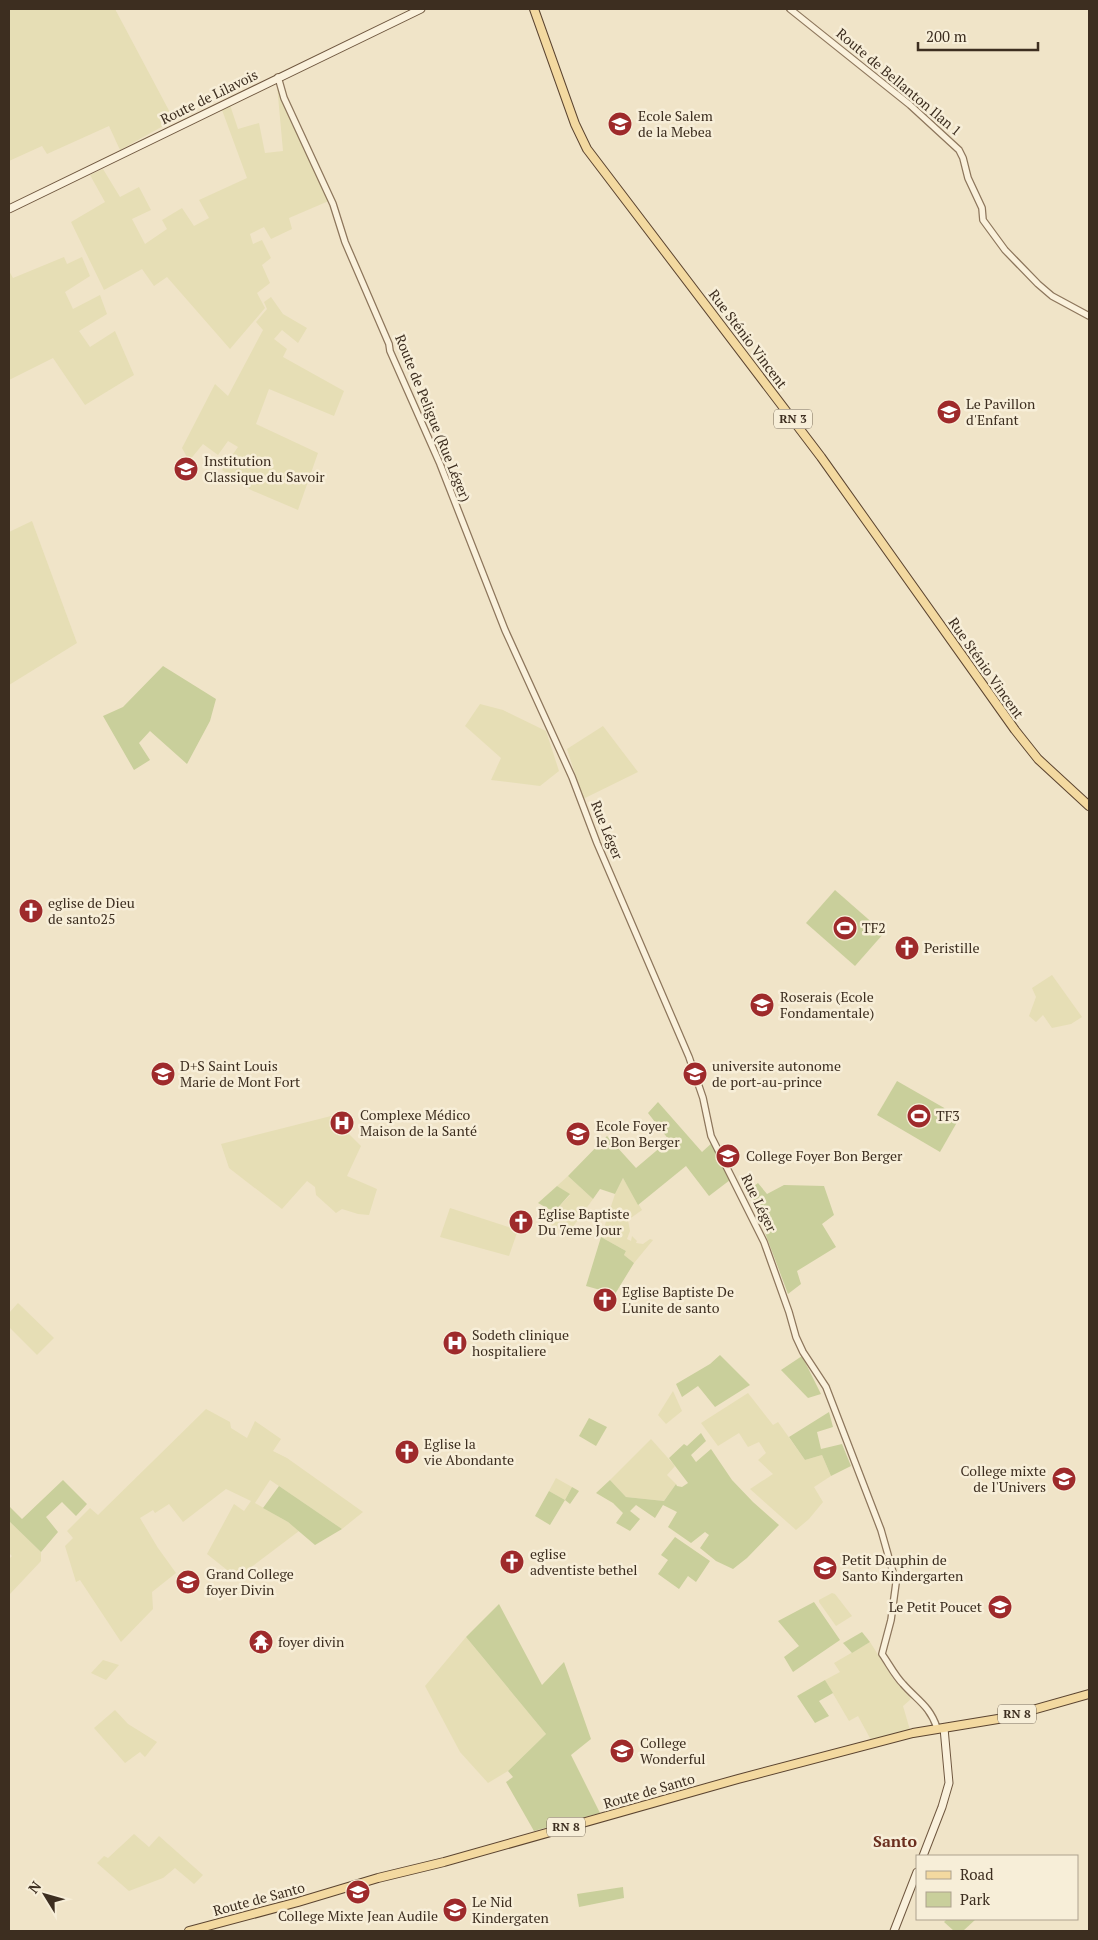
<svg xmlns="http://www.w3.org/2000/svg" width="1098" height="1940" font-family="'PT Serif',serif">
	<style>
		.farmland { fill: #e6deb5 }
		.green { fill: #c9cf9b }
		.lines { fill: none; stroke-linecap: round; stroke-linejoin: round }
		.tertiary-casing { stroke: #8d765c; stroke-width: 8 }
		.secondary-casing { stroke: #6f573f; stroke-width: 9 }
		.primary-casing { stroke: #5b4430; stroke-width: 10 }
		.tertiary { stroke: #faf1dc; stroke-width: 5.5 }
		.secondary { stroke: #faf1dc; stroke-width: 7 }
		.primary { stroke: #f3d9a0; stroke-width: 8 }
		.labels { text-anchor: middle; stroke-width: 5; stroke-linejoin: round; paint-order: stroke }
		.shield { fill: #f7eed8; stroke: #756857; stroke-width: 1 }
		.shield-label { font-size: 12px; font-weight: bold; fill: #3d2e20 }
		.street-label { font-size: 14px; fill: #3d2e20; stroke: #f7eed8 }
		.poi-label { font-size: 14px; fill: #3d2e20; stroke: #f7eed8; text-anchor: start }
		.quarter-label { font-size: 16px; font-weight: bold; fill: #6b2e1e; stroke: #f7eed8 }
	</style>
	<rect width="100%" height="100%" fill="#f0e4c8"/>
	<!-- farmland -->
	<g class="farmland">
		<polygon points="9,9 115,9 174,120 120,150 109,126 47,154 42,146 9,161"/>
		<polygon points="277,85 331,200 289,218 292,229 271,239 264,227 250,234 253,244 262,240 271,258 262,265 270,283 257,293 265,308 230,349 167,277 154,286 142,269 104,290 71,222 105,202 90,175 103,169 120,197 139,187 151,210 132,219 145,244 167,229 162,220 182,208 194,226 209,218 199,200 247,178 222,110 230,105 238,129 259,123 265,153 283,151"/>
		<polygon points="64,257 67,264 82,257 90,276 65,292 73,309 100,295 107,314 79,331 90,347 115,331 134,375 85,405 53,358 9,380 9,271 13,278"/>
		<polygon points="271,297 283,314 307,328 298,343 282,330 274,339 287,349 283,357 344,391 334,416 269,389 256,424 318,453 298,510 251,490 222,470 238,447 228,441 218,455 203,444 189,461 182,448 215,384 228,396 263,330 256,322 267,309 264,302"/>
		<polygon points="32,521 77,643 9,685 9,532"/>
		<polygon points="480,704 503,710 546,731 559,771 540,786 491,780 501,758 465,726"/>
		<polygon points="603,726 638,772 583,799 567,749"/>
		<polygon points="1052,975 1082,1017 1071,1024 1052,1028 1043,1015 1036,1022 1029,1016 1036,997 1032,988"/>
		<polygon points="331,1116 361,1146 347,1176 377,1189 369,1215 358,1214 342,1209 336,1213 316,1195 315,1187 307,1181 282,1209 229,1168 221,1144"/>
		<polygon points="568,1176 593,1199 567,1235 547,1222 554,1212 570,1195 557,1186"/>
		<polygon points="623,1178 642,1210 628,1220 630,1231 627,1239 631,1241 632,1236 637,1241 636,1243 643,1244 650,1239 653,1240 634,1263 624,1255 626,1251 601,1237 615,1194"/>
		<polygon points="450,1208 518,1230 509,1256 440,1237"/>
		<polygon points="18,1303 54,1338 37,1355 9,1327 9,1313"/>
		<polygon points="673,1391 682,1411 666,1424 658,1415"/>
		<polygon points="748,1393 773,1425 778,1422 805,1460 822,1455 831,1476 814,1487 823,1502 809,1519 796,1530 750,1489 773,1474 758,1460 766,1453 759,1442 748,1447 739,1433 718,1446 701,1423"/>
		<polygon points="206,1409 230,1422 231,1428 247,1438 255,1421 281,1439 273,1451 287,1458 363,1512 342,1529 270,1480 255,1503 288,1522 299,1531 237,1578 207,1554 234,1504 244,1511 251,1501 226,1489 183,1522 169,1504 155,1513 153,1510 140,1518 158,1548 176,1573 152,1592 153,1609 121,1642 80,1580 76,1582 65,1546 73,1538 67,1531 90,1508 98,1515"/>
		<polygon points="651,1439 675,1466 667,1475 676,1484 664,1501 626,1497 610,1480"/>
		<polygon points="556,1478 572,1487 565,1500 549,1491"/>
		<polygon points="9,1521 41,1552 41,1561 9,1595 9,1559 12,1556 9,1553"/>
		<polygon points="832,1593 835,1594 852,1616 836,1626 819,1602 819,1600"/>
		<polygon points="466,1637 546,1734 508,1771 488,1783 460,1752 425,1686"/>
		<polygon points="870,1642 894,1680 911,1699 903,1706 910,1730 871,1740 858,1716 849,1721 825,1680 840,1672 834,1663"/>
		<polygon points="103,1660 119,1665 106,1680 91,1673"/>
		<polygon points="115,1710 128,1724 157,1742 145,1757 140,1752 125,1763 94,1728"/>
		<polygon points="134,1834 149,1847 159,1836 203,1875 194,1884 175,1868 163,1878 129,1891 97,1863 104,1856 108,1858"/>
	</g>
	<!-- green -->
	<g class="green">
		<polygon points="163,666 216,699 210,721 187,764 150,731 139,743 150,760 134,770 103,716 123,707"/>
		<polygon points="835,890 884,933 855,966 806,923"/>
		<polygon points="897,1081 960,1117 940,1152 877,1115"/>
		<polygon points="658,1102 702,1152 713,1142 730,1180 709,1196 686,1166 638,1205 623,1178 615,1194 600,1189 593,1199 568,1176 607,1136 636,1168 669,1140 648,1113"/>
		<polygon points="758,1183 767,1194 784,1185 824,1186 834,1215 822,1224 836,1247 797,1271 801,1284 788,1294 749,1190"/>
		<polygon points="557,1186 570,1194 554,1212 538,1203"/>
		<polygon points="601,1237 626,1251 624,1255 634,1263 615,1294 586,1286"/>
		<polygon points="720,1355 750,1385 715,1407 698,1386 682,1397 676,1384 710,1364"/>
		<polygon points="802,1356 821,1394 808,1398 781,1370"/>
		<polygon points="829,1412 833,1427 817,1432 821,1449 842,1444 851,1466 831,1476 822,1455 805,1460 789,1437"/>
		<polygon points="589,1418 607,1427 596,1446 579,1436"/>
		<polygon points="701,1433 706,1441 691,1455 696,1462 711,1449 732,1480 753,1502 779,1525 747,1558 733,1569 716,1561 700,1548 709,1535 705,1532 691,1543 668,1527 677,1512 663,1505 655,1518 636,1505 630,1511 640,1519 630,1531 616,1523 623,1513 613,1503 596,1493 610,1480 626,1497 664,1501 676,1484 677,1486 682,1487 688,1483 669,1458 684,1444 687,1446"/>
		<polygon points="63,1480 87,1504 76,1516 62,1502 46,1517 58,1532 41,1552 9,1521 9,1506 22,1519"/>
		<polygon points="279,1486 342,1529 315,1545 288,1522 263,1508"/>
		<polygon points="572,1487 579,1491 570,1504 565,1500 550,1525 535,1516 549,1491 565,1500"/>
		<polygon points="675,1537 710,1561 696,1582 688,1576 679,1589 658,1574 668,1560 661,1555"/>
		<polygon points="814,1602 840,1640 793,1672 784,1657 799,1646 778,1621"/>
		<polygon points="499,1604 542,1685 564,1662 591,1739 571,1755 600,1813 534,1831 506,1782 513,1777 508,1771 546,1734 466,1637"/>
		<polygon points="862,1632 870,1642 852,1653 843,1643"/>
		<polygon points="825,1680 833,1693 819,1701 829,1716 815,1723 797,1696"/>
		<polygon points="623,1887 624,1898 579,1907 577,1894"/>
		<polygon points="947,1919 976,1919 963,1931 954,1931 944,1922"/>
	</g>
	<g class="lines">
		<defs>
			<g id="tertiary">
				<polyline points="790,9 910,105 959,150 963,158 968,178 982,208 983,220 1005,250 1038,284 1052,296 1089,316"/>
				<path d="M278,77l6,21 49,106 12,38 44,102 1,7 50,113 65,166 67,147 25,66 92,214 14,41 8,38 53,106 25,70 7,25 7,15 23,35 55,143 15,53 -5,37 -9,34c7,10 13,22 21,30 14,16 27,22 34,44"/>
			</g>
			<g id="secondary">
				<polyline points="9,209 421,9"/>
				<polyline points="923,1856 942,1807 949,1783 944,1728"/>
				<polyline points="894,1931 917,1872"/>
			</g>
			<g id="primary">
				<polyline points="534,9 575,124 587,149 821,457 1015,730 1038,759 1089,806"/>
				<polyline points="189,1931 298,1902 378,1878 444,1862 738,1779 913,1733 1004,1718 1089,1694"/>
			</g>
		</defs>
		<!-- tertiary casing -->
		<use href="#tertiary" class="tertiary-casing"/>
		<!-- secondary casing -->
		<use href="#secondary" class="secondary-casing"/>
		<!-- primary casing -->
		<use href="#primary" class="primary-casing"/>
		<!-- tertiary -->
		<use href="#tertiary" class="tertiary"/>
		<!-- secondary -->
		<use href="#secondary" class="secondary"/>
		<!-- primary -->
		<use href="#primary" class="primary"/>
	</g>
	<!-- icons -->
	<defs>
		<symbol id="school-disc" viewBox="-11 -11 22 22"><circle r="9.5" fill="#9e2a2b" stroke="#f7eed8"/><path d="M0-5L7-2L0 1L-7-2ZM-4 1L0 2.5L4 1V4Q0 6-4 4Z" fill="#fff"/></symbol>
		<symbol id="church-disc" viewBox="-11 -11 22 22"><circle r="9.5" fill="#9e2a2b" stroke="#f7eed8"/><path d="M-1.2-6h2.4v3.5h3.3v2.4h-3.3V6h-2.4V-.1h-3.3v-2.4h3.3Z" fill="#fff"/></symbol>
		<symbol id="stadium-disc" viewBox="-11 -11 22 22"><circle r="9.5" fill="#9e2a2b" stroke="#f7eed8"/><path d="M0-5a6.5 5 0 1 0 0 10a6.5 5 0 1 0 0-10ZM-3.5-1.8h7v3.6h-7Z" fill="#fff"/></symbol>
		<symbol id="university-disc" viewBox="-11 -11 22 22"><circle r="9.5" fill="#9e2a2b" stroke="#f7eed8"/><path d="M0-5L7-2L0 1L-7-2ZM-4 1L0 2.5L4 1V4Q0 6-4 4Z" fill="#fff"/></symbol>
		<symbol id="hospital-disc" viewBox="-11 -11 22 22"><circle r="9.5" fill="#9e2a2b" stroke="#f7eed8"/><path d="M-5-5h3v3.5h4V-5h3V5h-3V1.5h-4V5h-3Z" fill="#fff"/></symbol>
		<symbol id="temple-disc" viewBox="-11 -11 22 22"><circle r="9.5" fill="#9e2a2b" stroke="#f7eed8"/><path d="M0-6L5-2H3V0L6.5 2.5H4V6H1.5V3h-3V6H-4V2.5H-6.5L-3 0V-2H-5Z" fill="#fff"/></symbol>
	</defs>
	<g fill-rule="evenodd">
		<use href="#school-disc" x="606" y="110" width="28" height="28"/>
		<use href="#school-disc" x="935" y="398" width="28" height="28"/>
		<use href="#school-disc" x="172" y="455" width="28" height="28"/>
		<use href="#church-disc" x="17" y="897" width="28" height="28"/>
		<use href="#stadium-disc" x="831" y="914" width="28" height="28"/>
		<use href="#church-disc" x="893" y="934" width="28" height="28"/>
		<use href="#school-disc" x="748" y="991" width="28" height="28"/>
		<use href="#school-disc" x="149" y="1060" width="28" height="28"/>
		<use href="#university-disc" x="681" y="1060" width="28" height="28"/>
		<use href="#stadium-disc" x="905" y="1102" width="28" height="28"/>
		<use href="#hospital-disc" x="328" y="1109" width="28" height="28"/>
		<use href="#school-disc" x="564" y="1120" width="28" height="28"/>
		<use href="#school-disc" x="714" y="1142" width="28" height="28"/>
		<use href="#church-disc" x="507" y="1208" width="28" height="28"/>
		<use href="#church-disc" x="591" y="1286" width="28" height="28"/>
		<use href="#hospital-disc" x="441" y="1329" width="28" height="28"/>
		<use href="#church-disc" x="393" y="1438" width="28" height="28"/>
		<use href="#school-disc" x="1050" y="1465" width="28" height="28"/>
		<use href="#church-disc" x="498" y="1548" width="28" height="28"/>
		<use href="#school-disc" x="811" y="1554" width="28" height="28"/>
		<use href="#school-disc" x="174" y="1568" width="28" height="28"/>
		<use href="#school-disc" x="986" y="1593" width="28" height="28"/>
		<use href="#temple-disc" x="247" y="1628" width="28" height="28"/>
		<use href="#school-disc" x="608" y="1737" width="28" height="28"/>
		<use href="#school-disc" x="344" y="1878" width="28" height="28"/>
		<use href="#school-disc" x="441" y="1896" width="28" height="28"/>
	</g>
	<g class="labels">
		<!-- shield labels -->
		<g class="shield">
			<rect x="774" y="409.5" width="38" height="19" rx="4"/>
			<rect x="998" y="1704.5" width="38" height="19" rx="4"/>
			<rect x="547" y="1817.5" width="38" height="19" rx="4"/>
		</g>
		<g class="shield-label">
			<text x="793" y="423">RN 3</text>
			<text x="1017" y="1718">RN 8</text>
			<text x="566" y="1831">RN 8</text>
		</g>
		<!-- street labels -->
		<g class="street-label">
			<text transform="translate(899 82) rotate(40)" y="5">Route de Bellanton Ilan 1</text>
			<text transform="translate(209 97) rotate(-26)" y="5">Route de Lilavois</text>
			<text transform="translate(748 339) rotate(53)" y="5">Rue Sténio Vincent</text>
			<text transform="translate(433 418) rotate(68)" y="5">Route de Peligue (Rue Léger)</text>
			<text transform="translate(986 668) rotate(55)" y="5">Rue Sténio Vincent</text>
			<text transform="translate(607 830) rotate(68)" y="5">Rue Léger</text>
			<text transform="translate(759 1203) rotate(64)" y="5">Rue Léger</text>
			<text transform="translate(649 1791) rotate(-16)" y="5">Route de Santo</text>
			<text transform="translate(259 1899) rotate(-15)" y="5">Route de Santo</text>
		</g>
		<!-- poi labels -->
		<g class="poi-label">
			<text x="638" y="121">Ecole Salem<tspan x="638" dy="16">de la Mebea</tspan></text>
			<text x="966" y="409">Le Pavillon<tspan x="966" dy="16">d'Enfant</tspan></text>
			<text x="204" y="466">Institution<tspan x="204" dy="16">Classique du Savoir</tspan></text>
			<text x="48" y="908">eglise de Dieu<tspan x="48" dy="16">de santo25</tspan></text>
			<text x="862" y="933">TF2</text>
			<text x="924" y="953">Peristille</text>
			<text x="780" y="1002">Roserais (Ecole<tspan x="780" dy="16">Fondamentale)</tspan></text>
			<text x="180" y="1071">D+S Saint Louis<tspan x="180" dy="16">Marie de Mont Fort</tspan></text>
			<text x="712" y="1071">universite autonome<tspan x="712" dy="16">de port-au-prince</tspan></text>
			<text x="360" y="1120">Complexe Médico<tspan x="360" dy="16">Maison de la Santé</tspan></text>
			<text x="936" y="1121">TF3</text>
			<text x="596" y="1131">Ecole Foyer<tspan x="596" dy="16">le Bon Berger</tspan></text>
			<text x="746" y="1161">College Foyer Bon Berger</text>
			<text x="538" y="1219">Eglise Baptiste<tspan x="538" dy="16">Du 7eme Jour</tspan></text>
			<text x="622" y="1297">Eglise Baptiste De<tspan x="622" dy="16">L'unite de santo</tspan></text>
			<text x="472" y="1340">Sodeth clinique<tspan x="472" dy="16">hospitaliere</tspan></text>
			<text x="424" y="1449">Eglise la<tspan x="424" dy="16">vie Abondante</tspan></text>
			<text x="1046" y="1476" text-anchor="end">College mixte<tspan x="1046" dy="16">de l'Univers</tspan></text>
			<text x="530" y="1559">eglise<tspan x="530" dy="16">adventiste bethel</tspan></text>
			<text x="842" y="1565">Petit Dauphin de<tspan x="842" dy="16">Santo Kindergarten</tspan></text>
			<text x="206" y="1579">Grand College<tspan x="206" dy="16">foyer Divin</tspan></text>
			<text x="982" y="1612" text-anchor="end">Le Petit Poucet</text>
			<text x="278" y="1647">foyer divin</text>
			<text x="640" y="1748">College<tspan x="640" dy="16">Wonderful</tspan></text>
			<text x="472" y="1907">Le Nid<tspan x="472" dy="16">Kindergaten</tspan></text>
			<text x="358" y="1921" text-anchor="middle">College Mixte Jean Audile</text>
		</g>
		<!-- quarter labels -->
		<g class="quarter-label">
			<text x="895" y="1847">Santo</text>
		</g>
	</g>
	<!-- border -->
	<rect width="1098" height="1940" fill="none" stroke="#3d2e20" stroke-width="20"/>
	<!-- legend -->
	<rect x="916" y="1855" width="162" height="65" fill="#f7eed8" stroke="#ada18e"/>
	<rect x="926" y="1871" width="25" height="8" fill="#f3d9a0" stroke="#ada18e"/>
	<text x="960" y="1880" font-size="15" fill="#3d2e20">Road</text>
	<rect x="926" y="1892" width="25" height="15" fill="#c9cf9b" stroke="#ada18e"/>
	<text x="960" y="1905" font-size="15" fill="#3d2e20">Park</text>
	<!-- north arrow -->
	<g transform="translate(45 1895) rotate(307)" stroke="#f7eed8" stroke-width="4" paint-order="stroke">
	<path d="M0-4L9 19L0 12L-9 19Z" fill="#3d2e20"/>
	<text y="-8" font-size="14" font-weight="bold" text-anchor="middle" fill="#3d2e20">N</text>
	</g>
	<!-- scale -->
	<path d="M918 42v8h120v-8" fill="none" stroke="#3d2e20" stroke-width="2.5"/>
	<text x="926" y="42" font-size="15" fill="#3d2e20" stroke="#f7eed8" stroke-width="4" paint-order="stroke">200 m</text>
</svg>
